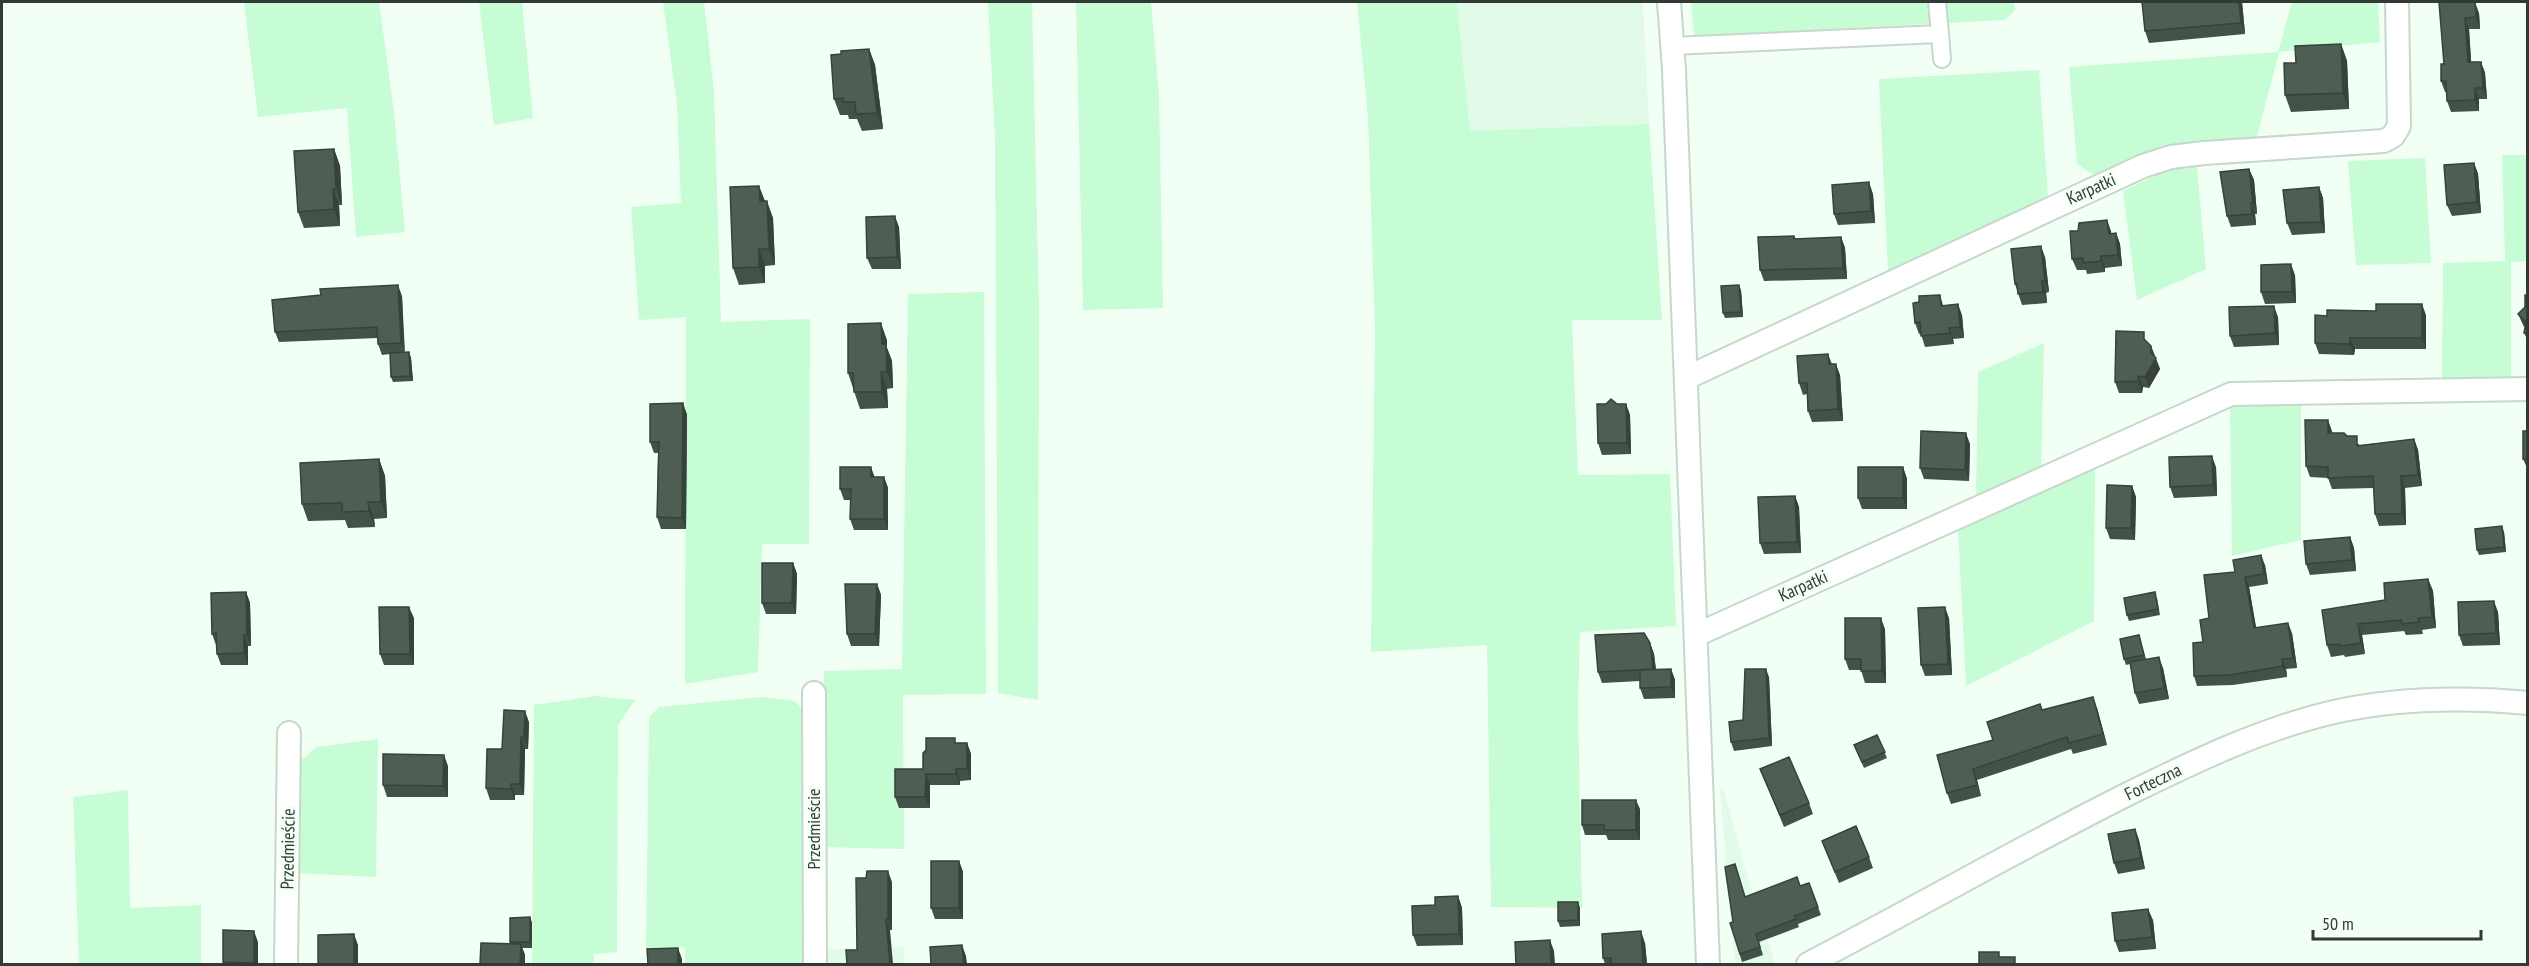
<svg xmlns="http://www.w3.org/2000/svg" width="2529" height="966" font-family="'PT Sans Narrow',sans-serif">
	<style>
		.built { fill: #e2fbe8 }
		.green { fill: #c6fdd5 }
		.lines { fill: none; stroke-linecap: round; stroke-linejoin: round }
		.pedestrian-casing { stroke: #c7d7cb; stroke-width: 20 }
		.minor-casing { stroke: #c7d7cb; stroke-width: 26 }
		.pedestrian { stroke: #fff; stroke-width: 16 }
		.minor { stroke: #fff; stroke-width: 22 }
		.wall { fill: #445147 }
		.shaded-wall { fill: #37423a }
		.building { fill: #4f5e53; stroke: #37423a; stroke-width: 1.5 }
		.labels { text-anchor: middle; stroke-width: 6; stroke-linejoin: round; paint-order: stroke }
		.street-label { font-size: 18px; fill: #333934; stroke: #f1fff4 }
	</style>
	<rect width="100%" height="100%" fill="#f1fff4"/>
	<!-- built -->
	<g class="built">
		<polygon points="1457,2 1643,2 1649,124 1470,132"/>
		<polygon points="1723,787 1746,871 1775,964 1735,964 1720,791"/>
		<polygon points="904,947 904,964 821,964 821,949"/>
	</g>
	<!-- green -->
	<g class="green">
		<polygon points="244,2 379,2 394,112 405,232 356,237 347,108 258,117"/>
		<polygon points="479,2 522,2 533,118 494,125"/>
		<polygon points="663,2 704,2 714,91 721,322 810,319 809,544 762,544 758,672 685,684 686,317 639,320 631,207 681,203 677,104"/>
		<polygon points="988,2 1032,2 1039,309 1038,700 998,693 995,138"/>
		<polygon points="1076,2 1151,2 1159,95 1163,308 1083,310"/>
		<polygon points="1357,2 1457,2 1470,131 1649,124 1662,320 1572,320 1578,475 1670,474 1676,626 1580,632 1578,705 1582,908 1491,907 1487,645 1371,652 1375,331 1368,117"/>
		<polygon points="1691,2 2014,2 2015,10 2005,20 1694,36"/>
		<polygon points="2292,2 2378,2 2380,42 2279,52 2257,137 2163,145 2096,176 2077,164 2069,67 2278,52"/>
		<polygon points="2039,70 2048,198 1888,273 1879,79"/>
		<polygon points="2502,155 2527,155 2527,261 2511,262 2511,379 2442,379 2443,263 2505,261"/>
		<polygon points="2425,158 2431,263 2356,265 2348,161"/>
		<polygon points="2172,167 2197,167 2206,269 2137,300 2123,191"/>
		<polygon points="984,292 986,694 903,695 904,849 820,847 824,671 902,669 908,294"/>
		<polygon points="2044,343 2041,470 1976,498 1978,372"/>
		<polygon points="2230,405 2301,405 2301,540 2232,556"/>
		<polygon points="2095,467 2094,621 1966,686 1958,529"/>
		<polygon points="596,696 635,700 618,725 617,952 594,954 594,964 532,964 534,705"/>
		<polygon points="761,697 795,701 807,715 810,964 685,964 685,947 646,950 649,717 659,707"/>
		<polygon points="378,739 376,877 293,873 297,764 317,747"/>
		<polygon points="128,790 130,908 201,905 201,964 79,964 73,797"/>
	</g>
	<g class="lines">
		<defs>
			<g id="pedestrian">
				<polyline points="1940,34 1942,59"/>
				<polyline points="1672,46 1940,34 1937,2"/>
			</g>
			<g id="minor">
				<polyline points="1669,2 1674,70 1708,964"/>
				<polyline points="1686,378 2143,166 2171,157 2204,153 2384,141 2393,136 2399,126 2397,2"/>
				<polyline points="1696,635 2231,394 2528,389"/>
				<polyline points="814,693 815,964"/>
				<polyline points="286,964 289,733"/>
				<path d="M1808,964c110,-57 217,-119 328,-174 64,-31 128,-62 198,-78 63,-14 129,-15 194,-9"/>
			</g>
		</defs>
		<!-- pedestrian casing -->
		<use href="#pedestrian" class="pedestrian-casing"/>
		<!-- minor casing -->
		<use href="#minor" class="minor-casing"/>
		<!-- pedestrian -->
		<use href="#pedestrian" class="pedestrian"/>
		<!-- minor -->
		<use href="#minor" class="minor"/>
	</g>
	<!-- wall -->
	<g class="wall">
		<polygon points="2142,2 2242,2 2245,34 2149,43 2145,31"/>
		<polygon points="2439,2 2479,13 2480,29 2469,29 2471,62 2481,62 2485,73 2487,99 2479,99 2479,111 2451,112 2447,101 2447,92 2445,92 2441,81 2444,64"/>
		<polygon points="2341,44 2347,61 2349,109 2291,112 2285,95 2296,63"/>
		<polygon points="869,49 875,65 883,129 862,131 857,119 849,119 848,115 840,115 834,99 841,54"/>
		<polygon points="334,149 340,166 342,205 339,205 340,226 304,228 298,212"/>
		<polygon points="2474,163 2478,174 2481,213 2452,216 2447,205"/>
		<polygon points="2249,169 2254,180 2257,214 2255,214 2256,225 2231,227 2227,216"/>
		<polygon points="759,186 765,201 773,218 775,265 765,266 765,283 739,285 733,268"/>
		<polygon points="2319,187 2323,198 2325,233 2292,235 2287,223"/>
		<polygon points="1873,194 1875,223 1838,225 1834,214"/>
		<polygon points="899,227 901,269 872,269 867,258"/>
		<polygon points="2111,231 2111,234 2116,233 2120,244 2122,266 2105,268 2105,272 2087,274 2086,270 2077,270 2072,259"/>
		<polygon points="1794,236 1796,239 1841,237 1845,248 1847,279 1764,281 1760,270"/>
		<polygon points="2045,257 2049,292 2046,293 2047,303 2022,305 2015,284"/>
		<polygon points="2295,275 2296,303 2265,304 2261,292"/>
		<polygon points="1741,290 1743,317 1725,318 1723,313"/>
		<polygon points="1940,295 1943,305 1962,315 1964,338 1953,339 1954,344 1925,347 1921,334 1919,334 1915,323 1919,302"/>
		<polygon points="2528,295 2528,341 2524,333 2525,328 2523,325 2518,314 2525,307"/>
		<polygon points="402,296 404,352 409,352 411,358 413,381 393,382 391,377 390,354 382,355 378,344 378,338 279,342 275,332"/>
		<polygon points="2426,315 2426,349 2355,349 2354,355 2319,354 2315,343 2327,316"/>
		<polygon points="2278,317 2279,345 2234,347 2230,336"/>
		<polygon points="887,340 887,348 892,361 893,388 887,389 888,408 860,409 848,373"/>
		<polygon points="2148,343 2151,346 2160,369 2149,388 2143,387 2142,393 2119,393 2115,382"/>
		<polygon points="1828,354 1832,364 1840,375 1843,421 1812,422 1808,411 1807,394 1803,395 1799,383"/>
		<polygon points="683,403 687,415 686,529 661,529 657,517 658,453 654,453 650,442"/>
		<polygon points="1617,404 1626,404 1630,415 1631,454 1602,455 1598,443"/>
		<polygon points="2332,431 2332,433 2347,436 2360,445 2414,439 2418,450 2422,486 2405,488 2406,525 2379,526 2375,514 2374,488 2332,489 2328,478 2310,477 2306,466"/>
		<polygon points="2528,431 2528,470 2523,459"/>
		<polygon points="1970,444 1969,481 1924,479 1920,468"/>
		<polygon points="379,459 385,476 387,518 374,519 375,527 348,528 345,520 308,521 302,504"/>
		<polygon points="1903,467 1907,479 1907,509 1862,509 1858,498"/>
		<polygon points="2216,467 2217,496 2174,498 2170,487"/>
		<polygon points="874,477 884,477 888,488 888,530 854,530 850,519 850,500 844,500 840,489"/>
		<polygon points="2132,486 2136,497 2135,540 2110,539 2106,528"/>
		<polygon points="1795,496 1799,507 1801,553 1764,554 1760,543"/>
		<polygon points="2504,532 2506,552 2479,555 2477,550"/>
		<polygon points="2350,537 2354,548 2356,571 2310,575 2306,564"/>
		<polygon points="793,563 797,574 796,614 766,614 762,603"/>
		<polygon points="2265,565 2268,584 2249,587 2256,628 2292,633 2297,668 2286,669 2287,677 2233,685 2197,686 2194,676 2203,642 2209,618 2235,572"/>
		<polygon points="2428,579 2433,591 2436,628 2422,630 2423,634 2406,635 2404,631 2362,635 2365,654 2345,657 2344,655 2331,657 2327,645 2385,600"/>
		<polygon points="877,584 881,595 879,646 851,646 847,634"/>
		<polygon points="246,592 250,603 251,646 248,646 248,665 221,665 217,654 216,645 212,634"/>
		<polygon points="2157,598 2160,615 2129,621 2127,615"/>
		<polygon points="2498,612 2500,645 2463,646 2459,635"/>
		<polygon points="414,618 414,665 384,665 380,654"/>
		<polygon points="1949,618 1952,675 1925,676 1921,665"/>
		<polygon points="1885,629 1886,683 1865,683 1861,670 1849,670 1845,659"/>
		<polygon points="2139,635 2146,659 2163,668 2169,699 2139,704 2135,693 2130,664 2126,665 2124,659"/>
		<polygon points="1650,643 1654,654 1656,669 1671,669 1675,680 1675,698 1644,699 1640,688 1640,681 1602,683 1598,672"/>
		<polygon points="1769,677 1772,746 1734,751 1731,742 1743,720"/>
		<polygon points="2097,708 2107,745 2073,754 2071,749 1977,780 1981,796 1951,804 1947,793 1993,740 2042,710"/>
		<polygon points="529,722 528,749 525,749 524,795 515,795 515,800 490,800 486,788 502,749"/>
		<polygon points="1877,735 1887,758 1864,768 1854,745"/>
		<polygon points="957,743 967,743 971,754 971,780 960,781 960,785 930,785 930,808 899,808 895,797 923,769"/>
		<polygon points="448,766 448,797 387,797 383,785"/>
		<polygon points="1760,769 1809,803 1813,814 1784,827"/>
		<polygon points="1640,809 1640,840 1608,840 1606,835 1585,835 1582,825"/>
		<polygon points="2135,829 2139,840 2145,869 2118,874 2114,863"/>
		<polygon points="1822,841 1869,857 1873,868 1839,883"/>
		<polygon points="959,861 963,872 963,919 935,919 931,908"/>
		<polygon points="892,882 892,930 890,930 857,950"/>
		<polygon points="1809,883 1821,915 1798,924 1799,927 1759,942 1763,955 1742,962 1730,923 1733,922 1745,897 1800,886"/>
		<polygon points="1458,896 1462,908 1463,945 1417,946 1413,935 1435,905"/>
		<polygon points="1580,908 1580,926 1560,927 1558,921"/>
		<polygon points="530,917 532,923 532,948 522,948 525,955 525,964 480,964 510,943 510,942"/>
		<polygon points="2153,920 2156,949 2119,952 2115,941"/>
		<polygon points="258,942 258,964 223,964 223,962"/>
		<polygon points="1645,943 1647,964 1605,964 1603,958"/>
	</g>
	<!-- shaded-wall -->
	<g class="shaded-wall">
		<polygon points="2239,2 2242,2 2245,34 2241,23"/>
		<polygon points="2475,2 2479,13 2480,29 2476,17"/>
		<polygon points="2465,18 2469,29 2472,74 2468,62"/>
		<polygon points="2341,44 2347,61 2349,109 2343,93"/>
		<polygon points="869,49 875,65 883,129 877,113"/>
		<polygon points="2481,62 2485,73 2487,99 2483,88"/>
		<polygon points="2475,88 2479,99 2479,111 2475,100"/>
		<polygon points="334,149 340,166 342,205 336,189"/>
		<polygon points="2474,163 2478,174 2481,213 2477,202"/>
		<polygon points="2249,169 2254,180 2257,214 2253,203"/>
		<polygon points="1869,182 1873,194 1875,223 1871,211"/>
		<polygon points="759,186 765,202 760,201"/>
		<polygon points="2319,187 2323,198 2325,233 2321,222"/>
		<polygon points="333,189 339,205 340,226 334,209"/>
		<polygon points="767,201 773,218 775,265 769,249"/>
		<polygon points="2251,203 2255,214 2256,225 2252,214"/>
		<polygon points="895,216 899,227 901,269 897,257"/>
		<polygon points="2107,220 2111,231 2113,245 2109,234"/>
		<polygon points="2116,233 2120,244 2122,266 2118,255"/>
		<polygon points="1841,237 1845,248 1847,279 1843,268"/>
		<polygon points="2041,246 2045,257 2049,292 2045,281"/>
		<polygon points="759,249 765,266 765,283 759,267"/>
		<polygon points="2101,256 2105,268 2105,272 2101,261"/>
		<polygon points="2291,264 2295,275 2296,303 2292,292"/>
		<polygon points="2042,281 2046,293 2047,303 2043,292"/>
		<polygon points="398,285 402,296 405,353 401,343"/>
		<polygon points="1739,285 1741,290 1743,317 1741,312"/>
		<polygon points="1958,304 1962,315 1964,338 1960,327"/>
		<polygon points="2422,304 2426,315 2426,349 2422,338"/>
		<polygon points="2274,306 2278,317 2279,345 2275,333"/>
		<polygon points="881,323 887,340 887,348 892,361 893,388 887,372 882,344"/>
		<polygon points="1949,328 1953,339 1954,344 1950,333"/>
		<polygon points="2350,338 2355,349 2354,355 2350,344"/>
		<polygon points="2151,346 2160,369 2149,388 2145,377 2151,353"/>
		<polygon points="409,352 411,358 413,381 410,376"/>
		<polygon points="1836,364 1840,375 1843,421 1838,409"/>
		<polygon points="881,372 887,389 888,408 882,392"/>
		<polygon points="2138,376 2143,387 2142,393 2138,381"/>
		<polygon points="683,403 687,415 686,529 682,518"/>
		<polygon points="1626,404 1630,415 1631,454 1627,443"/>
		<polygon points="2328,420 2332,431 2332,444 2328,433"/>
		<polygon points="1966,433 1970,444 1969,481 1965,470"/>
		<polygon points="2414,439 2418,450 2422,486 2418,475"/>
		<polygon points="2212,456 2216,467 2217,496 2213,485"/>
		<polygon points="379,459 385,476 387,518 381,502"/>
		<polygon points="871,467 875,478 871,477"/>
		<polygon points="1903,467 1907,479 1907,509 1903,498"/>
		<polygon points="2401,476 2405,488 2406,525 2402,514"/>
		<polygon points="884,477 888,488 888,530 884,519"/>
		<polygon points="2132,486 2136,497 2135,540 2131,528"/>
		<polygon points="1795,496 1799,507 1801,553 1797,542"/>
		<polygon points="368,502 374,519 375,527 369,511"/>
		<polygon points="2502,526 2504,532 2506,552 2504,547"/>
		<polygon points="2350,537 2354,548 2356,571 2352,560"/>
		<polygon points="2261,555 2265,565 2268,584 2264,574"/>
		<polygon points="793,563 797,574 796,614 792,603"/>
		<polygon points="2245,577 2249,587 2258,638 2254,628"/>
		<polygon points="2428,579 2433,591 2436,628 2432,617"/>
		<polygon points="877,584 881,595 879,646 875,634"/>
		<polygon points="246,592 250,603 251,646 247,635"/>
		<polygon points="2494,601 2498,612 2500,645 2496,633"/>
		<polygon points="409,607 414,618 414,665 410,654"/>
		<polygon points="1945,607 1949,618 1952,675 1948,664"/>
		<polygon points="1881,618 1885,629 1886,683 1882,671"/>
		<polygon points="2288,623 2292,633 2297,668 2293,658"/>
		<polygon points="2358,624 2362,635 2365,654 2361,643"/>
		<polygon points="244,635 248,646 248,665 244,653"/>
		<polygon points="1650,643 1654,654 1657,680 1653,669"/>
		<polygon points="2159,657 2163,668 2169,699 2164,688"/>
		<polygon points="2282,659 2286,669 2287,677 2283,666"/>
		<polygon points="1671,669 1675,680 1675,698 1671,687"/>
		<polygon points="1766,669 1769,677 1772,746 1769,738"/>
		<polygon points="2093,697 2097,708 2107,745 2103,734"/>
		<polygon points="525,711 529,722 528,749 524,738"/>
		<polygon points="521,737 525,749 524,795 520,784"/>
		<polygon points="967,743 971,754 971,780 967,769"/>
		<polygon points="444,755 448,766 448,797 443,786"/>
		<polygon points="956,769 960,781 960,785 956,774"/>
		<polygon points="1973,769 1977,780 1981,796 1977,785"/>
		<polygon points="926,774 930,785 930,808 925,797"/>
		<polygon points="511,784 515,795 515,800 511,789"/>
		<polygon points="1636,800 1640,809 1640,840 1636,830"/>
		<polygon points="2135,829 2139,840 2145,869 2141,858"/>
		<polygon points="959,861 963,872 963,919 959,908"/>
		<polygon points="888,871 892,882 892,930 888,919"/>
		<polygon points="1458,896 1462,908 1463,945 1459,934"/>
		<polygon points="1578,902 1580,908 1580,926 1578,920"/>
		<polygon points="2148,909 2153,920 2156,949 2152,937"/>
		<polygon points="530,917 532,923 532,948 530,942"/>
		<polygon points="886,919 890,930 893,964 890,964"/>
		<polygon points="254,931 258,942 258,964 254,964"/>
		<polygon points="1641,931 1645,943 1647,964 1643,964"/>
		<polygon points="354,934 358,945 358,964 354,964"/>
		<polygon points="1550,940 1554,951 1555,964 1551,964"/>
		<polygon points="521,944 525,955 525,964 520,964"/>
		<polygon points="962,945 966,956 967,964 964,964"/>
		<polygon points="678,948 682,959 682,964 678,964"/>
	</g>
	<!-- building -->
	<g class="building">
		<polygon points="2142,2 2239,2 2241,23 2145,31"/>
		<polygon points="2439,2 2475,2 2476,17 2465,18 2468,62 2481,62 2483,88 2475,88 2475,100 2447,101 2446,81 2441,81 2441,64 2444,64"/>
		<polygon points="2341,44 2343,93 2285,95 2284,63 2296,63 2295,46"/>
		<polygon points="869,49 877,113 856,114 855,102 843,102 843,98 834,99 831,55 841,54 841,51"/>
		<polygon points="334,149 336,189 333,189 334,209 298,212 294,151"/>
		<polygon points="2474,163 2477,202 2447,205 2444,165"/>
		<polygon points="2249,169 2253,203 2251,203 2252,214 2227,216 2220,172"/>
		<polygon points="1869,182 1871,211 1834,214 1832,185"/>
		<polygon points="759,186 760,201 767,201 769,249 759,249 759,267 733,268 730,187"/>
		<polygon points="2319,187 2321,222 2287,223 2283,190"/>
		<polygon points="895,216 897,257 867,258 866,217"/>
		<polygon points="2107,220 2109,234 2116,233 2118,255 2101,256 2101,261 2083,263 2083,258 2072,259 2070,231 2078,231 2079,223"/>
		<polygon points="1794,236 1794,239 1841,237 1843,268 1760,270 1758,237"/>
		<polygon points="2041,246 2045,281 2042,281 2043,292 2018,294 2017,284 2015,284 2011,249"/>
		<polygon points="2291,264 2292,292 2261,292 2261,265"/>
		<polygon points="398,285 401,343 378,344 377,327 275,332 272,300 321,295 320,289"/>
		<polygon points="1739,285 1741,312 1723,313 1721,286"/>
		<polygon points="1940,295 1941,306 1958,304 1960,327 1949,328 1950,333 1921,336 1920,322 1915,323 1913,303 1919,302 1919,296"/>
		<polygon points="2525,295 2528,295 2528,333 2524,333 2526,322 2518,314 2525,307"/>
		<polygon points="2376,304 2422,304 2422,338 2350,338 2350,344 2315,343 2315,315 2327,316 2327,310 2376,311"/>
		<polygon points="2274,306 2275,333 2230,336 2229,307"/>
		<polygon points="881,323 882,344 886,344 887,372 881,372 882,392 854,392 853,373 848,373 848,324"/>
		<polygon points="2116,331 2144,332 2144,339 2151,346 2151,353 2156,358 2145,377 2138,376 2138,381 2115,382"/>
		<polygon points="409,352 410,376 391,377 390,353"/>
		<polygon points="1828,354 1829,364 1836,364 1838,409 1808,411 1807,383 1799,383 1797,356"/>
		<polygon points="1611,399 1617,404 1626,404 1627,443 1598,443 1597,404 1606,404"/>
		<polygon points="683,403 682,518 657,517 659,442 650,442 650,404"/>
		<polygon points="2305,420 2328,420 2328,433 2344,433 2347,436 2357,436 2357,446 2414,439 2418,475 2401,476 2402,514 2375,514 2373,476 2328,478 2328,467 2306,466"/>
		<polygon points="1921,431 1966,433 1965,470 1920,468"/>
		<polygon points="2523,431 2528,431 2528,458 2523,459"/>
		<polygon points="2212,456 2213,485 2170,487 2169,457"/>
		<polygon points="379,459 381,502 368,502 369,511 342,512 342,503 302,504 300,463"/>
		<polygon points="840,467 871,467 871,477 884,477 884,519 850,519 851,489 840,489"/>
		<rect x="1858" y="467" width="45" height="31"/>
		<polygon points="2107,485 2132,486 2131,528 2106,528"/>
		<polygon points="1795,496 1797,542 1760,543 1758,497"/>
		<polygon points="2502,526 2504,547 2477,550 2475,529"/>
		<polygon points="2350,537 2352,560 2306,564 2304,541"/>
		<polygon points="2261,555 2264,574 2245,577 2254,628 2288,623 2293,658 2282,659 2283,666 2230,675 2194,676 2193,643 2203,642 2200,620 2209,618 2204,575 2235,572 2233,560"/>
		<polygon points="762,563 793,563 792,603 762,603"/>
		<polygon points="2428,579 2432,617 2418,618 2419,622 2402,624 2401,620 2358,624 2361,643 2340,646 2340,644 2327,645 2322,610 2385,600 2384,583"/>
		<polygon points="845,584 877,584 875,634 847,634"/>
		<polygon points="246,592 247,635 244,635 244,653 217,654 216,633 212,634 211,593"/>
		<polygon points="2155,592 2158,609 2127,615 2124,598"/>
		<polygon points="2494,601 2496,633 2459,635 2458,602"/>
		<polygon points="379,607 409,607 410,654 380,654"/>
		<polygon points="1945,607 1948,664 1921,665 1918,608"/>
		<polygon points="1845,618 1881,618 1882,671 1861,671 1861,659 1845,659"/>
		<polygon points="1644,633 1650,643 1653,669 1598,672 1595,635"/>
		<polygon points="2139,635 2144,655 2124,659 2120,639"/>
		<polygon points="2159,657 2164,688 2135,693 2130,662"/>
		<polygon points="1671,669 1671,687 1640,688 1640,670"/>
		<polygon points="1745,669 1766,669 1769,738 1731,742 1729,722 1743,720"/>
		<polygon points="2093,697 2103,734 2069,743 2067,737 1973,769 1977,785 1947,793 1937,755 1993,740 1987,722 2040,704 2042,710"/>
		<polygon points="504,710 525,711 524,738 521,737 520,784 511,784 511,789 486,788 487,749 502,749"/>
		<polygon points="1877,735 1885,752 1862,762 1854,745"/>
		<polygon points="926,738 955,738 955,743 967,743 967,769 956,769 956,774 926,774 925,797 895,797 895,769 923,769 923,753 926,750"/>
		<polygon points="383,754 444,755 443,786 383,785"/>
		<polygon points="1789,757 1809,803 1780,815 1760,769"/>
		<polygon points="1582,800 1636,800 1636,830 1604,830 1604,825 1582,825"/>
		<polygon points="1856,826 1869,857 1835,872 1822,841"/>
		<polygon points="2135,829 2141,858 2114,863 2108,834"/>
		<rect x="931" y="861" width="28" height="47"/>
		<polygon points="1735,864 1745,897 1797,877 1800,886 1809,883 1818,907 1795,916 1796,919 1756,934 1760,947 1740,954 1730,923 1733,922 1725,867"/>
		<polygon points="867,871 888,871 888,919 886,919 890,964 847,964 846,950 857,950 856,878 866,878"/>
		<polygon points="1458,896 1459,934 1413,935 1412,906 1435,905 1435,897"/>
		<polygon points="1558,902 1578,902 1578,920 1558,921"/>
		<polygon points="2148,909 2152,937 2115,941 2112,913"/>
		<polygon points="530,917 530,942 510,942 510,918"/>
		<polygon points="223,930 254,931 254,963 223,962"/>
		<polygon points="1641,931 1643,964 1611,964 1611,958 1603,958 1602,934"/>
		<polygon points="354,934 354,964 318,964 318,935"/>
		<polygon points="1550,940 1551,964 1516,964 1515,942"/>
		<polygon points="481,943 521,944 520,964 480,964"/>
		<polygon points="962,945 964,964 931,964 930,947"/>
		<polygon points="678,948 678,964 648,964 647,949"/>
		<polygon points="1979,952 1999,952 1999,957 2015,957 2015,964 1979,964"/>
	</g>
	<g class="labels">
		<!-- street labels -->
		<g class="street-label">
			<text transform="translate(2091 189) rotate(-24)" y="6">Karpatki</text>
			<text transform="translate(1803 586) rotate(-24)" y="6">Karpatki</text>
			<text transform="translate(2153 782) rotate(-26)" y="6">Forteczna</text>
			<text transform="translate(814 829) rotate(-90)" y="6">Przedmieście</text>
			<text transform="translate(288 849) rotate(-89)" y="6">Przedmieście</text>
		</g>
	</g>
	<!-- border -->
	<rect width="2529" height="966" fill="none" stroke="#333934" stroke-width="6"/>
	<!-- scale -->
	<path d="M2313 930v9h168v-9" fill="none" stroke="#333934" stroke-width="3"/>
	<text x="2322" y="930" font-size="18" fill="#333934" stroke="#f1fff4" stroke-width="4.5" paint-order="stroke">50 m</text>
</svg>
